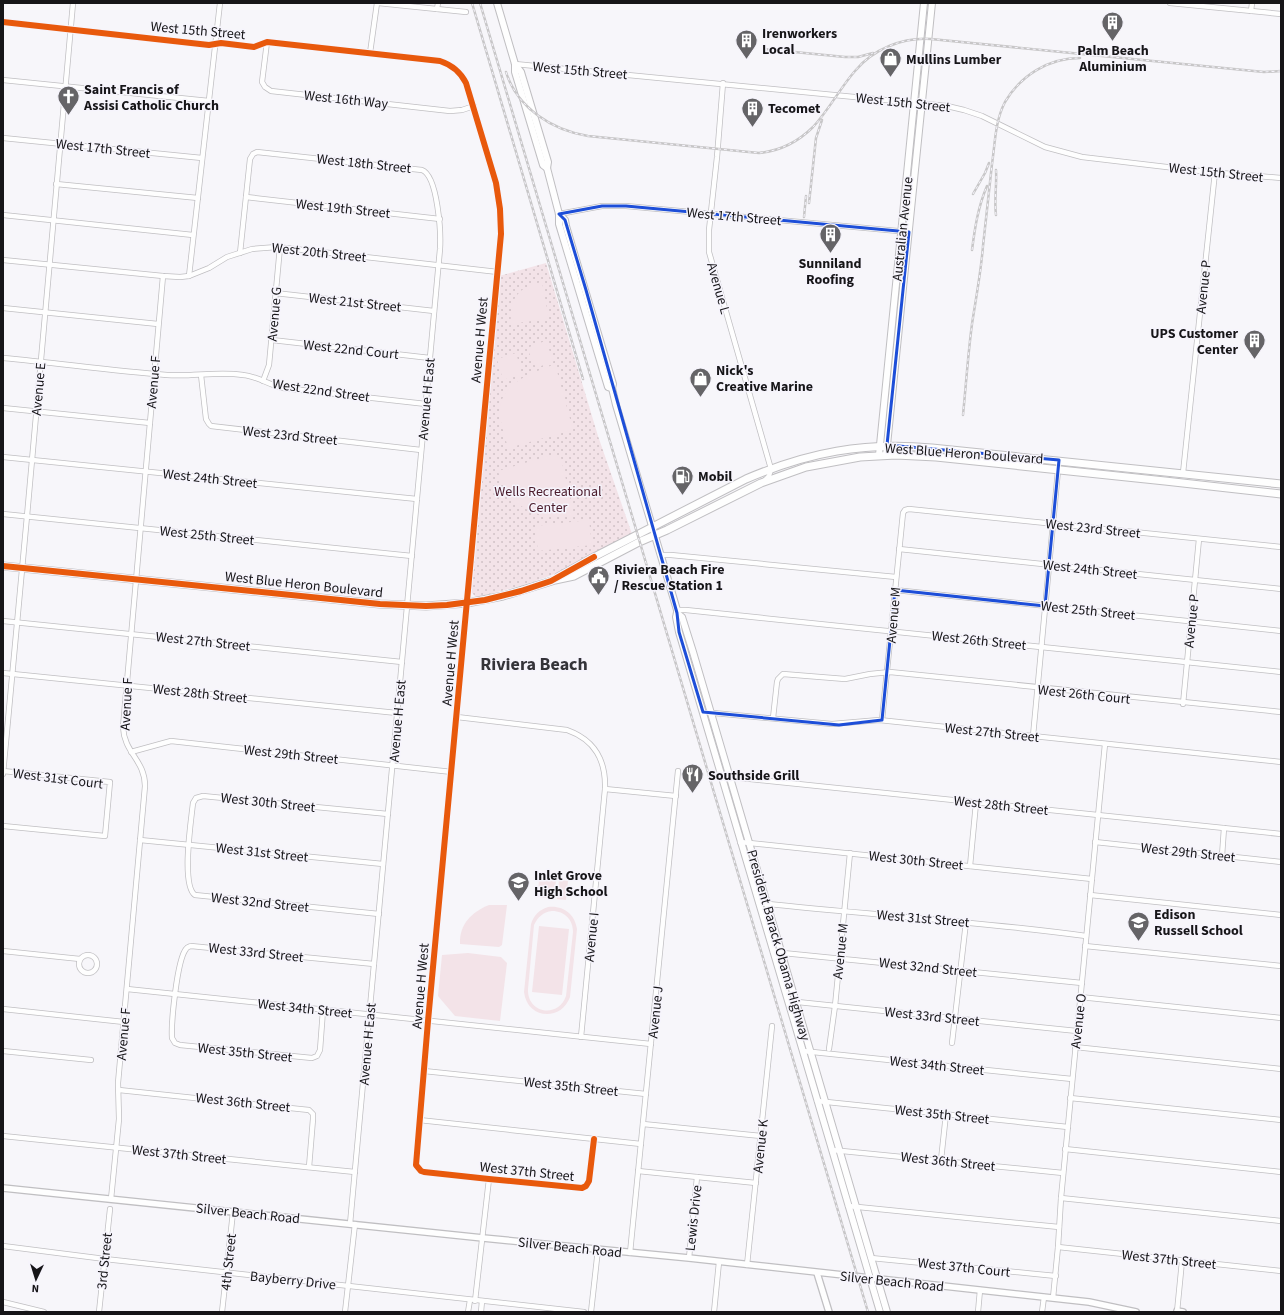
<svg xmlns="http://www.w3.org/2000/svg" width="1284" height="1315" font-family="'Source Sans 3',sans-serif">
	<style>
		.park { fill: url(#park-dots) }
		.garden { fill: #f3e3e8; fill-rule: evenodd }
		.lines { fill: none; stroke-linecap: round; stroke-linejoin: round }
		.minor-casing { stroke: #c0bfc2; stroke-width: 6 }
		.tertiary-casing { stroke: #c0bfc2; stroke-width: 8 }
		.secondary-casing { stroke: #c0bfc2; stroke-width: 8 }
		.primary-casing { stroke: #c0bfc2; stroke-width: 9 }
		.minor { stroke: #fefefe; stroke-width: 4.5 }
		.tertiary { stroke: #fefefe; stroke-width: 5.5 }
		.secondary { stroke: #fefefe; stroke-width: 6 }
		.primary { stroke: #fefefe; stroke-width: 7 }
		.rail-casing { stroke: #c7c6c7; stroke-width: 2.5 }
		.rail { stroke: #f6f4fc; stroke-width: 1; stroke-dasharray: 3; stroke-linecap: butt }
		.cycleway-casing { stroke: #f6f4fc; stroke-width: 8 }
		.cycleway { stroke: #e8590c; stroke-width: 6 }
		.marked { fill: none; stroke: #1d4ed8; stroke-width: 3; stroke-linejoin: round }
		.labels { text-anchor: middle; stroke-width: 3; stroke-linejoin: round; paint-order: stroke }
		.street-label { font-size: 14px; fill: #161518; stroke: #f6f4fc }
		.poi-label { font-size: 14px; font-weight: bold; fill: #161518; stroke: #f6f4fc; text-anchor: start }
		.park-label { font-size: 14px; fill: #4a1b2b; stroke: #f6f4fc }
		.district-label { font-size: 18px; font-weight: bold; fill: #343339; stroke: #f6f4fc }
	</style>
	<defs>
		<pattern id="park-dots" width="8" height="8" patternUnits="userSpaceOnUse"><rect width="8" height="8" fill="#f3e3e8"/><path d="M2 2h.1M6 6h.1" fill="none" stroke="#d0c2c6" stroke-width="1.8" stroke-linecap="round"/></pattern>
	</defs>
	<rect width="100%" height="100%" fill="#f7f6fa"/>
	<!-- park -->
	<path class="park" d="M546,263l52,173 34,98c-23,12 -45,25 -68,36 -29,13 -58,20 -88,27l-5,-5 28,-316z"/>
	<!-- garden -->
	<g class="garden">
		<path d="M542,282l6,32 -3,5 -34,5c-2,-24 6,-37 31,-42z"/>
		<polygon points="545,341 554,361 536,368 527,348"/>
		<polygon points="516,353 522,374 503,380 497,359"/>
		<path d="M555,364l17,62 -3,5 -61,17c-3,-12 -9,-27 -8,-40 3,-27 33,-35 55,-44z"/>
		<path d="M555,454l6,4 13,57c-35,6 -67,-7 -76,-44z"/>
		<polygon points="589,520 592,545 538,551 535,526"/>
		<polygon points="539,878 556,880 554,899 538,897"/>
		<polygon points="559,880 568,881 566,900 557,899"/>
		<path d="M489,905h18l-5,40 -3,2 -39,-3c-1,-20 12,-32 29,-39z"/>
		<path d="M548,907c15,-2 27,7 29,22l-7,68c-9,25 -43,22 -46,-5l7,-68c3,-9 8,-14 17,-17zM552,911c13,0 21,9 21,21l-7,64c-8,23 -39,17 -38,-7l6,-64c4,-8 9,-13 18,-14z"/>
		<polygon points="539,926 569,929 562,995 532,992"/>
		<polygon points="468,953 501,957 507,963 500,1021 455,1016 438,996 442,955"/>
	</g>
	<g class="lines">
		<defs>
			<g id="minor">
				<polyline points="378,3 466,12"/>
				<polyline points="1170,3 1281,14"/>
				<polyline points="437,9 438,3"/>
				<polyline points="1251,11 1252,3"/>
				<path d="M3,22l206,23 12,-2 33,4 13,-5 173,19c12,4 20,10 26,22l30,100 4,26 1,25 -73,787 -12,144 5,6 3,1 65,7 93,9 4,-2 3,-5 5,-42"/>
				<polyline points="267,42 262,82 265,87 271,91 450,111 462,110 474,106"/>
				<polyline points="370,53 377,3"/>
				<polyline points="515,64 947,106 964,110 982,116 1045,147 1082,157 1209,172 1281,178"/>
				<polyline points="3,80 209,101"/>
				<polyline points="723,83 717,157 709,230 709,252 771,469 769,476 765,480"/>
				<polyline points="3,138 202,158"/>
				<polyline points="56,184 198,198"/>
				<polyline points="246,197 440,219"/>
				<polyline points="559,214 602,206 626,206 909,232"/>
				<polyline points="3,215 193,235"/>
				<path d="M240,253l10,-94 3,-5 4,-2 165,18c16,6 19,64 18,79l-90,975"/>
				<polyline points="3,260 163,276 180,277 189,276 209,268 227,257 252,249 277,247 498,272"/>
				<polyline points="189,276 220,3"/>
				<polyline points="275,293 434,311"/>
				<polyline points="3,308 158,324"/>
				<polyline points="272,340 430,358"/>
				<path d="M3,358c55,5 109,13 164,17 25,2 51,-4 76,0 14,1 26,10 40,13l143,16"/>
				<polyline points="201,375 206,419 209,424 211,426 421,450"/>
				<polyline points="263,381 269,365 280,247"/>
				<polyline points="3,408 150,423"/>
				<polyline points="3,457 417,499"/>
				<polyline points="1183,473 1215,172"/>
				<polyline points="3,514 412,556"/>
				<polyline points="899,549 1281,589"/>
				<polyline points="660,555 671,555 896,577"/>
				<polyline points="895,590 1281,631"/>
				<polyline points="677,610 686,610 1281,672"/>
				<polyline points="3,621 402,662"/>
				<polyline points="3,673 397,713"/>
				<polyline points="1183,704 1199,539"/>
				<polyline points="703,712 832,724 879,720 1281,762"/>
				<path d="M457,717l110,13c28,10 39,30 38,59l-24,248"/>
				<polyline points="773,718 777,682 778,679 783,674 845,679 870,674 890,672 1281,712"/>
				<polyline points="882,720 903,513 905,510 909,509 1281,547"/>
				<polyline points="1033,736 1059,460"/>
				<polyline points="131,752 171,741 452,772"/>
				<polyline points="3,774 27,516 73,3"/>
				<polyline points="721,776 1281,834"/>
				<polyline points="605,789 676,796"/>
				<polyline points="3,826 105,836 110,782 3,771"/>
				<polyline points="140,840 383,864"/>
				<polyline points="740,842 1092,879"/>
				<polyline points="1095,842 1281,862"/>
				<polyline points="1222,856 1224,828"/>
				<polyline points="970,866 976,803"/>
				<polyline points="1090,895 1281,915"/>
				<path d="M759,903c109,12 218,18 327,33"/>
				<path d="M379,914l-184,-19c-14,-10 -4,-74 -2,-92l3,-5 7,-2 185,18"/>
				<polyline points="1085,946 1281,966"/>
				<polyline points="3,951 80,959"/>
				<polyline points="773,952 1082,983"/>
				<circle cx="88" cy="964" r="9"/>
				<polyline points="127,989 651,1044"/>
				<polyline points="1080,997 1281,1018"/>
				<polyline points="788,1001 1077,1031"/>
				<polyline points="3,1009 124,1022"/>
				<path d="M323,1010l-3,40 -3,6 -5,2 -132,-13 -5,-2 -3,-5c-1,-15 5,-78 14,-89 1,-2 2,-2 5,-3l183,18"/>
				<polyline points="952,1043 966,922"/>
				<polyline points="1075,1047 1281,1069"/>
				<polyline points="829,1049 835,1006 850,853"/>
				<polyline points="3,1051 91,1060"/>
				<polyline points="803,1051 1072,1079"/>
				<polyline points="424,1071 646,1094"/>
				<polyline points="119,1090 309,1110 313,1114 313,1119 309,1167"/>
				<polyline points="1070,1098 1281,1120"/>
				<polyline points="817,1101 1068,1127"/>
				<polyline points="419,1120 641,1144"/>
				<polyline points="643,1124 761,1136"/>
				<polyline points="3,1136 355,1172"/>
				<polyline points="1065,1149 1281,1172"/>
				<polyline points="832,1150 1063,1173"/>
				<polyline points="941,1160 946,1114"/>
				<polyline points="638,1171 756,1183"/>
				<polyline points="1061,1198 1281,1221"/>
				<path d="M111,1199l8,-80 -1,-36 27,-297c0,-26 -21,-33 -22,-59l40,-451"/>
				<polyline points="848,1206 1059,1227"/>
				<polyline points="3,1246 105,1259 584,1312"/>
				<polyline points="1058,1247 1281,1271"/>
				<polyline points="630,1253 678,771"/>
				<polyline points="689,1258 697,1177"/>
				<polyline points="871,1258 1056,1276"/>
				<polyline points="747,1265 772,1026"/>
				<polyline points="1053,1298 1058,1247 1061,1198 1105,744"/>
				<polyline points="475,1301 489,1179"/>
				<polyline points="3,1302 44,1312"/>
				<polyline points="99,1312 110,1209"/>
				<polyline points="222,1312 233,1212"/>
				<polyline points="345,1312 355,1224"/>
				<polyline points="468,1312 470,1300"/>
				<polyline points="481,1312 482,1301"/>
				<polyline points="591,1312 598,1249"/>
				<polyline points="714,1312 719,1262"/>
				<polyline points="978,1312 980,1290"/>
				<polyline points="1042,1312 1044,1297"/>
				<polyline points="1177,1312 1182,1261"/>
			</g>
			<g id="tertiary">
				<polyline points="3,1188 483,1238 689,1258 1089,1302 1136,1312"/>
				<polyline points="817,1273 829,1312"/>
				<polyline points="1177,1311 1183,1312"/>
			</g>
			<g id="secondary">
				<polyline points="497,3 515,64 515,72 543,165 547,168"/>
				<polyline points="515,64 521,72 548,162 547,168 559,214 559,224 608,387 612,388"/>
				<polyline points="559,214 565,220 566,226 613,384 612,388 616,405 677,610 677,613 676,617 679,632 880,1312"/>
				<polyline points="879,455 924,3"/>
				<polyline points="886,455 932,3"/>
				<polyline points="677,613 682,617 693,652 887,1312"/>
			</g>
			<g id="primary">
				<polyline points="3,566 380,604 426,606 467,603 503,596 555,580 574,576 639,542 667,530 761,483 806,467 860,457 896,455 936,457 1165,481 1281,494"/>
				<path d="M558,577l36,-20 152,-78c63,-27 117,-37 186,-31l349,36"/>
			</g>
		</defs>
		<!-- minor casing -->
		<use href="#minor" class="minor-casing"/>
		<!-- tertiary casing -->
		<use href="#tertiary" class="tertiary-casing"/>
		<!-- secondary casing -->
		<use href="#secondary" class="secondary-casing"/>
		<!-- primary casing -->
		<use href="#primary" class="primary-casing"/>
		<!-- minor -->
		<use href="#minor" class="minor"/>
		<!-- tertiary -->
		<use href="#tertiary" class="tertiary"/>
		<!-- secondary -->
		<use href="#secondary" class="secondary"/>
		<!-- primary -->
		<use href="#primary" class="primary"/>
		<defs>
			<g id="rail">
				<polyline points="472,3 583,379"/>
				<polyline points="480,3 868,1312"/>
				<polyline points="764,49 845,57 858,57 873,53"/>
				<path d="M506,72c11,36 46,58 82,64l171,17c20,-2 39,-11 54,-26 16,-17 27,-39 42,-56 18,-22 48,-34 76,-32l333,33 17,-1"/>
				<path d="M996,170c1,15 -2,30 0,45"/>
				<polyline points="973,194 985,173 989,163"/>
				<polyline points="809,203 816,138 822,120"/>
				<polyline points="804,217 806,196"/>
				<path d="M972,250c3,-23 6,-43 15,-64"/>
				<path d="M963,415c3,-30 5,-61 9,-91 4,-26 9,-52 11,-78 3,-27 6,-54 9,-82 3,-20 3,-43 13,-62 16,-27 44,-44 75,-44"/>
			</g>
		</defs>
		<!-- rail casing -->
		<use href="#rail" class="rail-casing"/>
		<!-- rail -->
		<use href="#rail" class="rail"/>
		<defs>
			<g id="cycleway">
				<path d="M3,22l206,23 12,-2 33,4 13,-5 173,19c12,4 20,10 26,22l30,100 4,26 1,25 -73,787 -12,144 5,6 3,1 65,7 93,9 4,-2 3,-5 5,-42"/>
				<polyline points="3,566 380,604 426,606 447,605 485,600 521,591 551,581 594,557"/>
			</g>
		</defs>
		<!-- cycleway casing -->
		<use href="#cycleway" class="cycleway-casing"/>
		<!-- cycleway -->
		<use href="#cycleway" class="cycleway"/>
	</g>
	<!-- marked area -->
	<path class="marked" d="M602,206h24l283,26 -22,213 172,15 -14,146 -150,-16 -13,130 -43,5 -136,-13 -24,-80 -2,-19 -91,-323 -21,-70 -6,-6z"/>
	<!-- icons -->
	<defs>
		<symbol id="building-pin" viewBox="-11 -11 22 30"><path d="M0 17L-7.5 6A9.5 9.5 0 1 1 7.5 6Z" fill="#656467" stroke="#f6f4fc"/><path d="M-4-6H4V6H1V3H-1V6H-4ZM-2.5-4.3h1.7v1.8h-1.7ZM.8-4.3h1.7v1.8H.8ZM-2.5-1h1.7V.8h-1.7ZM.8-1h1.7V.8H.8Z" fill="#fff"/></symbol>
		<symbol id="shop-pin" viewBox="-11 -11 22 30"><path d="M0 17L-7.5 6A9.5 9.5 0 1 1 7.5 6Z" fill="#656467" stroke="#f6f4fc"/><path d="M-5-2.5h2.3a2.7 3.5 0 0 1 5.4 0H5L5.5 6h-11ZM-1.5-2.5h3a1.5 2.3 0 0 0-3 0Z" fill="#fff"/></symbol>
		<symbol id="church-pin" viewBox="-11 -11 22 30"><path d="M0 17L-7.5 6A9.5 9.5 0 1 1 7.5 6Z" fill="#656467" stroke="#f6f4fc"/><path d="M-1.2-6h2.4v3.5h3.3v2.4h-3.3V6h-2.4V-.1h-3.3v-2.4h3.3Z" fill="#fff"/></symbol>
		<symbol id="fuel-pin" viewBox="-11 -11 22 30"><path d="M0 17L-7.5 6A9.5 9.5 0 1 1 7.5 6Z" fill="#656467" stroke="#f6f4fc"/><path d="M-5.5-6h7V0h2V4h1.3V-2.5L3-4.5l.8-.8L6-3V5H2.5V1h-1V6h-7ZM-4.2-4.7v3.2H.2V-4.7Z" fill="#fff"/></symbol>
		<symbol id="civic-pin" viewBox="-11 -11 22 30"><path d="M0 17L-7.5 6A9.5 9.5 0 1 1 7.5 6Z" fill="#656467" stroke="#f6f4fc"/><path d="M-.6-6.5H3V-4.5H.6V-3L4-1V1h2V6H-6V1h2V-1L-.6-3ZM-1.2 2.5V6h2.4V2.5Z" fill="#fff"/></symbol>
		<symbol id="restaurant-pin" viewBox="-11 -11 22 30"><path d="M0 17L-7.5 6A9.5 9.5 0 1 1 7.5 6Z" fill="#656467" stroke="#f6f4fc"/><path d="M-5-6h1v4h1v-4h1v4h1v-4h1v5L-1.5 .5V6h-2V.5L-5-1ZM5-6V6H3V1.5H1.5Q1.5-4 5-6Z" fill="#fff"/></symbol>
		<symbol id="school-pin" viewBox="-11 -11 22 30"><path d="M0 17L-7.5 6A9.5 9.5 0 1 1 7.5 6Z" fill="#656467" stroke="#f6f4fc"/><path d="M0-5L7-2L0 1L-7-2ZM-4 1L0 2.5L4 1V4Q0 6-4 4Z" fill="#fff"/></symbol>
	</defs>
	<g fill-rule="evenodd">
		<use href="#building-pin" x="1100" y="10" width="25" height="34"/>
		<use href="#building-pin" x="734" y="28" width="25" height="34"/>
		<use href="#shop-pin" x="878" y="46" width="25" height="34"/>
		<use href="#church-pin" x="56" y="84" width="25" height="34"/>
		<use href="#building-pin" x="740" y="96" width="25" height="34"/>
		<use href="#building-pin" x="818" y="222" width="25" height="34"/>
		<use href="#building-pin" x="1242" y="328" width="25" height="34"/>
		<use href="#shop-pin" x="688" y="366" width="25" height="34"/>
		<use href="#fuel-pin" x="670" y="464" width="25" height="34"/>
		<use href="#civic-pin" x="586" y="564" width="25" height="34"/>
		<use href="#restaurant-pin" x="680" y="762" width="25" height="34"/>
		<use href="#school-pin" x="506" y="870" width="25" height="34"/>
		<use href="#school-pin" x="1126" y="910" width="25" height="34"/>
	</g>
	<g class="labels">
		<!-- street labels -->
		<g class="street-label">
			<text transform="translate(198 30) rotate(5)" y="5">West 15th Street</text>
			<text transform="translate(580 70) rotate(5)" y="5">West 15th Street</text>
			<text transform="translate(346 99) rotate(6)" y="5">West 16th Way</text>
			<text transform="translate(903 102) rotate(6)" y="5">West 15th Street</text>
			<text transform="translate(103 148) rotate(6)" y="5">West 17th Street</text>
			<text transform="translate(364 163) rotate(6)" y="5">West 18th Street</text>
			<text transform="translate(1216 172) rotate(6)" y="5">West 15th Street</text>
			<text transform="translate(343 208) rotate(6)" y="5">West 19th Street</text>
			<text transform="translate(734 216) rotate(5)" y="5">West 17th Street</text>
			<text transform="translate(902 229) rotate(-84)" y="5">Australian Avenue</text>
			<text transform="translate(319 252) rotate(6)" y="5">West 20th Street</text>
			<text transform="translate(1203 287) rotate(-84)" y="5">Avenue P</text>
			<text transform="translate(719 288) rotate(74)" y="5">Avenue L</text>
			<text transform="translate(355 302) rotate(6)" y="5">West 21st Street</text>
			<text transform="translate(274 314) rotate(-85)" y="5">Avenue G</text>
			<text transform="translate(479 340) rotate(-85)" y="5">Avenue H West</text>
			<text transform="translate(351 349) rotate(6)" y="5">West 22nd Court</text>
			<text transform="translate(153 382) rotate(-85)" y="5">Avenue F</text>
			<text transform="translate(38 389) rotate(-85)" y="5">Avenue E</text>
			<text transform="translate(321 390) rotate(8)" y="5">West 22nd Street</text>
			<text transform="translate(426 399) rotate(-85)" y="5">Avenue H East</text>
			<text transform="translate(290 435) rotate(6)" y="5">West 23rd Street</text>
			<text transform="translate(964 453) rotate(4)" y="5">West Blue Heron Boulevard</text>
			<text transform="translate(210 478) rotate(6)" y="5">West 24th Street</text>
			<text transform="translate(1093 528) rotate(6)" y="5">West 23rd Street</text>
			<text transform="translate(207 535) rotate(6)" y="5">West 25th Street</text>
			<text transform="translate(1090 569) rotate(6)" y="5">West 24th Street</text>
			<text transform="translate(304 584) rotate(6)" y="5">West Blue Heron Boulevard</text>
			<text transform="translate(1088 610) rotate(6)" y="5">West 25th Street</text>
			<text transform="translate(893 615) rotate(-85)" y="5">Avenue M</text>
			<text transform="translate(1191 621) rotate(-84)" y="5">Avenue P</text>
			<text transform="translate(979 640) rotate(6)" y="5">West 26th Street</text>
			<text transform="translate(203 641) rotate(6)" y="5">West 27th Street</text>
			<text transform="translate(450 663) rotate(-85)" y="5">Avenue H West</text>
			<text transform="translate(200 693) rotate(6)" y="5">West 28th Street</text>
			<text transform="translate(1084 694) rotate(6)" y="5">West 26th Court</text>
			<text transform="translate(126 704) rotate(-87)" y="5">Avenue F</text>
			<text transform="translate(397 721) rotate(-85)" y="5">Avenue H East</text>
			<text transform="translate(992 732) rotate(6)" y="5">West 27th Street</text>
			<text transform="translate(291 754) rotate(6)" y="5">West 29th Street</text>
			<text transform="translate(58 778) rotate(7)" y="5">West 31st Court</text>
			<text transform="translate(268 802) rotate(6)" y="5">West 30th Street</text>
			<text transform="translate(1001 805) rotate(6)" y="5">West 28th Street</text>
			<text transform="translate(262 852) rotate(6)" y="5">West 31st Street</text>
			<text transform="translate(1188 852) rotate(6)" y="5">West 29th Street</text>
			<text transform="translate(916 860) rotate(6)" y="5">West 30th Street</text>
			<text transform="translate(260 902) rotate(6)" y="5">West 32nd Street</text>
			<text transform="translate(923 918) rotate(5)" y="5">West 31st Street</text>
			<text transform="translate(591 937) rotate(-84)" y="5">Avenue I</text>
			<text transform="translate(779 945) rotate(74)" y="5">President Barack Obama Highway</text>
			<text transform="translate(840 951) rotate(-84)" y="5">Avenue M</text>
			<text transform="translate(256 952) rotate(6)" y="5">West 33rd Street</text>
			<text transform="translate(928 967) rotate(6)" y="5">West 32nd Street</text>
			<text transform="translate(420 986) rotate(-85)" y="5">Avenue H West</text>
			<text transform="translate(305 1008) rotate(6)" y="5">West 34th Street</text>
			<text transform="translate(655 1012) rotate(-84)" y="5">Avenue J</text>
			<text transform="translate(932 1016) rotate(6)" y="5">West 33rd Street</text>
			<text transform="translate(1078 1021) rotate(-84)" y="5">Avenue O</text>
			<text transform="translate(123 1034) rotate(-85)" y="5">Avenue F</text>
			<text transform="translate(367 1044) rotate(-85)" y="5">Avenue H East</text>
			<text transform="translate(245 1052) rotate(6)" y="5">West 35th Street</text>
			<text transform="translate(937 1065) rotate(6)" y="5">West 34th Street</text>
			<text transform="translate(571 1086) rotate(6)" y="5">West 35th Street</text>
			<text transform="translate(243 1102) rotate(6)" y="5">West 36th Street</text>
			<text transform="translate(942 1114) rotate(6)" y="5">West 35th Street</text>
			<text transform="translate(760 1146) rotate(-84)" y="5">Avenue K</text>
			<text transform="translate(179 1154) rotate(6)" y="5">West 37th Street</text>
			<text transform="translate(948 1161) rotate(6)" y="5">West 36th Street</text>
			<text transform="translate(527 1171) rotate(6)" y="5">West 37th Street</text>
			<text transform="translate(248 1213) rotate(6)" y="5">Silver Beach Road</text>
			<text transform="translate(693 1218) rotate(-84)" y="5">Lewis Drive</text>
			<text transform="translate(570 1247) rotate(6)" y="5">Silver Beach Road</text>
			<text transform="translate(1169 1259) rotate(6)" y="5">West 37th Street</text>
			<text transform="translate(104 1261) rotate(-84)" y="5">3rd Street</text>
			<text transform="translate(228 1262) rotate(-84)" y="5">4th Street</text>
			<text transform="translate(964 1267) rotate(6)" y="5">West 37th Court</text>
			<text transform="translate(293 1280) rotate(6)" y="5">Bayberry Drive</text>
			<text transform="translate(892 1281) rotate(6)" y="5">Silver Beach Road</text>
		</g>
		<!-- poi labels -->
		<g class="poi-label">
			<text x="762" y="38">Irenworkers<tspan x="762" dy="16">Local</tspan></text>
			<text x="1113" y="55" text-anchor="middle">Palm Beach<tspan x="1113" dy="16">Aluminium</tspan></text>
			<text x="906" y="64">Mullins Lumber</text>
			<text x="84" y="94">Saint Francis of<tspan x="84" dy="16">Assisi Catholic Church</tspan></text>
			<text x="768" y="113">Tecomet</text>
			<text x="830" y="268" text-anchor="middle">Sunniland<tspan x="830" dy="16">Roofing</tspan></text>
			<text x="1238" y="338" text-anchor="end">UPS Customer<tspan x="1238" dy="16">Center</tspan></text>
			<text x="716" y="375">Nick's<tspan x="716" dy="16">Creative Marine</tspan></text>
			<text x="698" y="481">Mobil</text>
			<text x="614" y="574">Riviera Beach Fire<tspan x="614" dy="16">/ Rescue Station 1</tspan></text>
			<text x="708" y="780">Southside Grill</text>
			<text x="534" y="880">Inlet Grove<tspan x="534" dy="16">High School</tspan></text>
			<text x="1154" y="919">Edison<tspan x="1154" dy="16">Russell School</tspan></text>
		</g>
		<!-- park labels -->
		<g class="park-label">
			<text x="548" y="496">Wells Recreational<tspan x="548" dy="16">Center</tspan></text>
		</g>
		<!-- district labels -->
		<g class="district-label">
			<text x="534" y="670">Riviera Beach</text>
		</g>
	</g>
	<!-- border -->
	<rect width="1284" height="1315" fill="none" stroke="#161518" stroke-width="8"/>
	<!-- north arrow -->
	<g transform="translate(36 1279) rotate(184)" stroke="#f6f4fc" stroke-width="3" paint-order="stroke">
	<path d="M0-3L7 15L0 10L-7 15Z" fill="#161518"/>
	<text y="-6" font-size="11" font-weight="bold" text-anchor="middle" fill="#161518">N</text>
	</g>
</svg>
